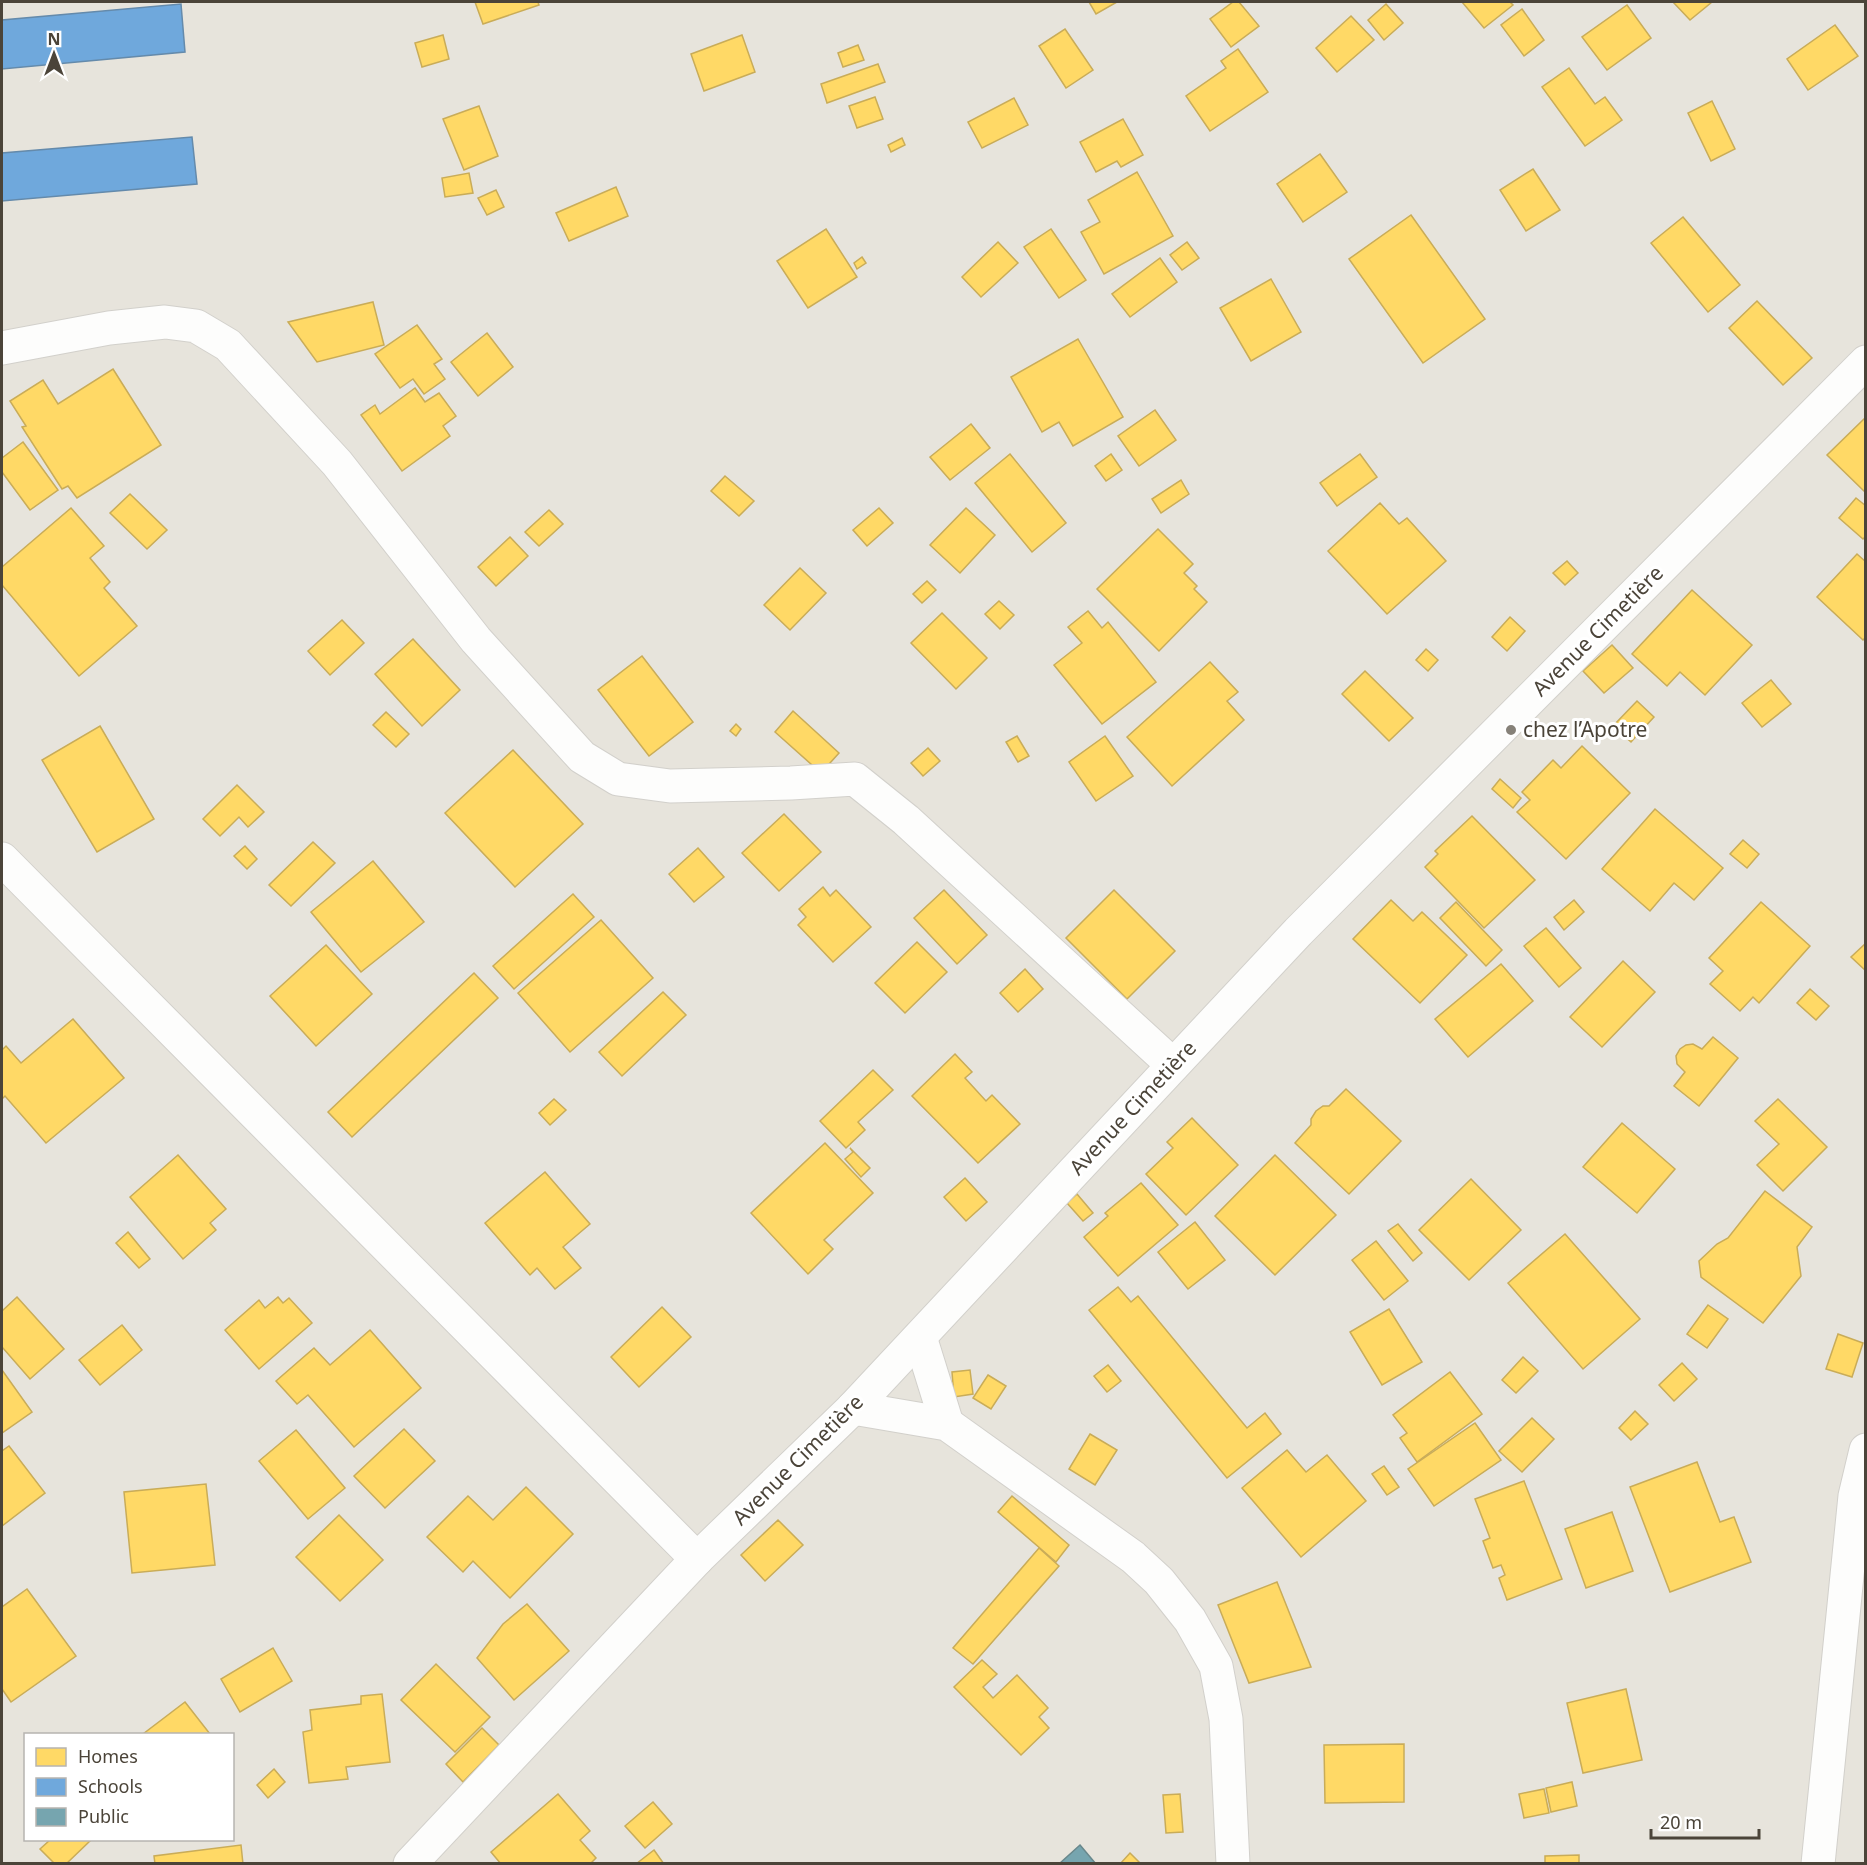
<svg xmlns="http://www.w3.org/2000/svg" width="1867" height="1865" font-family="'Noto Sans',sans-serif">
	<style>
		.residential { fill: #e7e4dc; fill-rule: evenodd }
		.homes { fill: #ffd966; stroke: #c9ac58; stroke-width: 1.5 }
		.schools { fill: #6fa8dc; stroke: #648aab; stroke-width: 1.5 }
		.public { fill: #76a5af; stroke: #69888c; stroke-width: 1.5 }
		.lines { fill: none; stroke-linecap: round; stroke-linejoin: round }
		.minor-casing { stroke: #d2d0cb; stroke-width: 35 }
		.minor { stroke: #fdfdfc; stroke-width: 33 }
		.poi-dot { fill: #868178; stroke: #fff; stroke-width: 2 }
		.labels { text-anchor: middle; stroke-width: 6; stroke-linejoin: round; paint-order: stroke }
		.street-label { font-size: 21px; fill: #4b4439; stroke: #fff }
		.poi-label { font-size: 21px; fill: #4b4439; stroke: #fff; text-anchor: start }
	</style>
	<rect width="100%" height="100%" fill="#f4f2ee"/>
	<!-- residential -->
	<path class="residential" d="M2,2h1863v1861l-1863,1zM26,1734h206v106h-206z"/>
	<!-- homes -->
	<g class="homes">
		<polygon points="475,2 538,2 539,5 483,24"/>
		<polygon points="1089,2 1117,2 1096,14"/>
		<polygon points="1233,2 1239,2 1259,26 1231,47 1210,19"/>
		<polygon points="1462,2 1510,2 1513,5 1484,28"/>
		<polygon points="1673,2 1712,2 1690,20"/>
		<polygon points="1386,4 1403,23 1384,40 1368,20"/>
		<polygon points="1627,5 1651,38 1607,70 1582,37"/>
		<polygon points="1522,9 1544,40 1524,56 1501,25"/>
		<polygon points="1351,16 1374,40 1337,72 1316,48"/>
		<polygon points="1835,25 1858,56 1808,90 1787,59"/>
		<polygon points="1065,29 1093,70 1066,88 1039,46"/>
		<polygon points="443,35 449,59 422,67 415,43"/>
		<polygon points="742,35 755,72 704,91 691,54"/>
		<polygon points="858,45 864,60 843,67 838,53"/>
		<polygon points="1238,49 1268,92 1210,131 1186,96 1226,68 1221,61"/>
		<polygon points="878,64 885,82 827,103 821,84"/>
		<polygon points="1569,68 1595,104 1605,97 1622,120 1585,146 1542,87"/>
		<polygon points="875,97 883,119 857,128 849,106"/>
		<polygon points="1014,98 1028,125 982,148 968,122"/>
		<polygon points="1712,101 1735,149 1711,161 1688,113"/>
		<polygon points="479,106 498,156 464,170 443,119"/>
		<polygon points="1123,119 1143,155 1121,167 1117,161 1096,172 1080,142"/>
		<polygon points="902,138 905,145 891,152 888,145"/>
		<polygon points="1320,154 1347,192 1303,222 1277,184"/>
		<polygon points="1533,169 1560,210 1526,231 1500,190"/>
		<polygon points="1137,172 1173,236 1104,274 1081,232 1100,222 1088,200"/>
		<polygon points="469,173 473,193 445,197 442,178"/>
		<polygon points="616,187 628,216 569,241 556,213"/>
		<polygon points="496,190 504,207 487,215 478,198"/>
		<polygon points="1411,215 1485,319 1423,363 1349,259"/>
		<polygon points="1683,217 1740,285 1708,312 1651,243"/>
		<polygon points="826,229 857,277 808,308 777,261"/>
		<polygon points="1051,229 1086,280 1059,298 1024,247"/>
		<polygon points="998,242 1018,263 981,297 962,277"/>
		<polygon points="1187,242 1199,258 1182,270 1170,255"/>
		<polygon points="862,257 866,263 857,269 854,263"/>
		<polygon points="1160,258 1177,282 1130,317 1112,294"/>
		<polygon points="1271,279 1301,332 1251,361 1220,308"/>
		<polygon points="1757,301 1812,358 1783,385 1729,328"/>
		<polygon points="373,302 384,345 317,362 288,322"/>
		<polygon points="417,325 442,359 434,364 445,379 424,394 413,379 400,388 375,354"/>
		<polygon points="487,333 513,367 478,396 451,362"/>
		<polygon points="1078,339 1123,417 1073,446 1059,422 1042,432 1011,377"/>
		<polygon points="113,369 161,445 77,498 68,486 62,489 22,427 26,426 10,401 43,380 58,404"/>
		<polygon points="415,388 425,402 439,393 456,416 443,426 450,436 402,471 361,415 375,405 380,414"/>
		<polygon points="1155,410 1176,440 1139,466 1118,436"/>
		<polygon points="1866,417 1866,493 1827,455"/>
		<polygon points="971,424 990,448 950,480 930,457"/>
		<polygon points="23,442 58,490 30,510 2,472 2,458"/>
		<polygon points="1010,454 1066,523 1032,552 975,483"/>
		<polygon points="1111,454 1122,470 1106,481 1095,466"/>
		<polygon points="1360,454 1377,477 1337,506 1320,483"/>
		<polygon points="725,476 754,501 739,516 711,491"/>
		<polygon points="1181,480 1189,494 1161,513 1152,499"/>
		<polygon points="130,494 167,530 147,549 110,513"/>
		<polygon points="1856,498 1866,506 1866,536 1863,539 1839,518"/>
		<polygon points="1380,503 1399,524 1407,518 1446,561 1387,614 1328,551"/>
		<polygon points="71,508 104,546 90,558 110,582 104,588 137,626 79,676 2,585 2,567"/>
		<polygon points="879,508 893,523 867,546 853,530"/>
		<polygon points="966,508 995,535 960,573 930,545"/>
		<polygon points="549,510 563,524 539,546 525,532"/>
		<polygon points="1158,529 1193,564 1184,573 1197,586 1194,589 1207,602 1159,651 1097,589"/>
		<polygon points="510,537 528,556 496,586 478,567"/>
		<polygon points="1857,554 1866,562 1866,637 1863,640 1817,597"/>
		<polygon points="1567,561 1578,573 1565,585 1553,573"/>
		<polygon points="800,568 826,593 790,630 764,605"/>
		<polygon points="927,581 936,590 922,603 913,594"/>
		<polygon points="1692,590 1752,645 1705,695 1680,672 1667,686 1632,654"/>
		<polygon points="999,601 1014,615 1000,629 985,614"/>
		<polygon points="1088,611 1102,628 1108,622 1156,682 1102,724 1054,665 1082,643 1068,627"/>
		<polygon points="942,613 987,658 956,689 911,643"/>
		<polygon points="1510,617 1525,631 1507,651 1492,637"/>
		<polygon points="342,620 364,643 330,675 308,651"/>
		<polygon points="413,639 460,690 422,726 375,674"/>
		<polygon points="1612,645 1633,668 1604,693 1583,671"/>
		<polygon points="1426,649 1438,660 1428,671 1416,660"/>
		<polygon points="642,656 693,722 649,756 598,690"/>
		<polygon points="1210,662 1238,692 1227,701 1244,720 1172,786 1127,737"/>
		<polygon points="1365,671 1413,718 1389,741 1342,694"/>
		<polygon points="1771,680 1791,704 1762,727 1742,703"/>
		<polygon points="1637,701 1654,717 1631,742 1613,726"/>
		<polygon points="793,711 839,753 821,773 775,732"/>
		<polygon points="386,712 409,734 396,747 373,725"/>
		<polygon points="736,724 741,729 736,736 730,731"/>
		<polygon points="100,726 154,819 97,852 42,760"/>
		<polygon points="1017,736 1029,756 1018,762 1006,742"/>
		<polygon points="1105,736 1133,776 1096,801 1069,762"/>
		<polygon points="1582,746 1630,793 1566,859 1517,812 1530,800 1522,792 1553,760 1561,768"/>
		<polygon points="928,748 940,761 923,776 911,763"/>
		<polygon points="513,750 583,824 515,887 445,813"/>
		<polygon points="1500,779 1521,798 1513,808 1492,789"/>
		<polygon points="237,785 264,812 248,827 239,817 220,836 203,819"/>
		<polygon points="1655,809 1723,868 1694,900 1674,883 1650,911 1602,869"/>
		<polygon points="784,814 821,852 779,891 742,853"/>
		<polygon points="1472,816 1535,880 1484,928 1425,867 1438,854 1435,851"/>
		<polygon points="1743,840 1759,854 1747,868 1730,854"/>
		<polygon points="313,842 335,863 291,906 269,885"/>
		<polygon points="245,846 257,859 247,869 234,856"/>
		<polygon points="698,848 724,877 694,902 669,874"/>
		<polygon points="373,861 424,922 361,972 311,912"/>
		<polygon points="823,887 830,896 836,890 871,927 833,962 798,925 806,917 799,909"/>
		<polygon points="944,890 987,935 957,964 914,918"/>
		<polygon points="1114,890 1175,951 1127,999 1066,938"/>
		<polygon points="573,894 594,917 514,989 493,966"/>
		<polygon points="1391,900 1413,921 1422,912 1467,955 1420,1003 1353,939"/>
		<polygon points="1574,900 1584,912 1564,930 1554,917"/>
		<polygon points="1456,902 1502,950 1486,966 1440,918"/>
		<polygon points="1761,902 1810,946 1759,1003 1753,997 1740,1011 1710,984 1723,971 1709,958"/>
		<polygon points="601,920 653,978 570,1052 518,993"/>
		<polygon points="1546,928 1581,968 1559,987 1524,946"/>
		<polygon points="917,942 947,972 905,1013 875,983"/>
		<polygon points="1866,943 1866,971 1851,957"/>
		<polygon points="326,945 372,994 316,1046 270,996"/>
		<polygon points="1623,961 1655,992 1602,1047 1570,1017"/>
		<polygon points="1501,964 1533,1001 1468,1057 1435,1019"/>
		<polygon points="1025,969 1043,989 1018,1012 1000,993"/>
		<polygon points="474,973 498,998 352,1137 328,1112"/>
		<polygon points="1810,989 1829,1006 1816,1020 1797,1003"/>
		<polygon points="663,992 686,1015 622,1076 599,1052"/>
		<polygon points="73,1019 124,1078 46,1143 5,1096 2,1099 2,1050 6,1046 21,1063"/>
		<polygon points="1713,1037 1738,1058 1699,1106 1674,1086 1685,1072 1677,1064 1676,1056 1680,1049 1686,1045 1693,1044 1702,1049"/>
		<polygon points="955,1054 972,1072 965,1078 986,1101 992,1095 1020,1124 978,1163 912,1096"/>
		<polygon points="873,1070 893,1090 858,1122 865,1130 846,1148 820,1121"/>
		<polygon points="1346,1089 1401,1141 1349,1194 1295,1143 1311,1125 1311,1119 1316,1111 1323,1106 1329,1106"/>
		<polygon points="554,1099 566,1110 550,1125 539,1113"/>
		<polygon points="1778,1099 1827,1147 1783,1191 1757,1165 1779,1144 1755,1121"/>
		<polygon points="1192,1118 1238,1165 1186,1215 1146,1174 1173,1148 1167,1142"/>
		<polygon points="1622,1123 1675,1169 1637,1213 1583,1167"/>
		<polygon points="825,1143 873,1193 824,1240 833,1249 808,1274 751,1213"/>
		<polygon points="850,1148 870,1168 861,1177 845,1159 853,1152"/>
		<polygon points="178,1155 226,1209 210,1223 216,1230 183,1259 130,1197"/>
		<polygon points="1275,1155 1336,1215 1275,1275 1215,1216"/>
		<polygon points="545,1172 590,1224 563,1247 581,1268 555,1289 537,1268 530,1275 485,1223"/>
		<polygon points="965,1178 987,1202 966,1221 944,1197"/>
		<polygon points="1471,1179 1521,1230 1469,1280 1419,1230"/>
		<polygon points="1141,1183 1178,1225 1118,1276 1084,1237 1108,1216 1105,1213"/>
		<polygon points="1765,1191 1812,1227 1797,1247 1801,1276 1763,1323 1701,1277 1699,1261 1717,1244 1728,1238"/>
		<polygon points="1077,1194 1093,1213 1083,1221 1067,1203"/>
		<polygon points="1195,1222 1225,1260 1188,1289 1158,1252"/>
		<polygon points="1398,1224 1422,1253 1413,1261 1388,1231"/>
		<polygon points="128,1232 150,1259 139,1268 116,1243"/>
		<polygon points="1565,1234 1640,1319 1583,1369 1508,1283"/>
		<polygon points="1376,1241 1408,1281 1384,1300 1352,1260"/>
		<polygon points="1118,1287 1131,1302 1138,1296 1247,1428 1265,1413 1281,1434 1227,1478 1089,1310"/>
		<polygon points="17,1297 64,1349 30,1379 2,1347 2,1311"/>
		<polygon points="278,1297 283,1303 289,1298 312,1323 259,1369 225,1330 259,1300 265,1308"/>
		<polygon points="1708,1305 1728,1319 1707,1348 1687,1334"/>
		<polygon points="662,1307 691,1337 639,1387 611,1357"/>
		<polygon points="1389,1309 1422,1362 1382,1385 1350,1332"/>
		<polygon points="122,1325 142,1350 100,1385 79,1360"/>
		<polygon points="370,1330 421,1388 354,1447 308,1395 297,1404 276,1381 314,1348 330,1365"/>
		<polygon points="1838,1334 1863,1343 1852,1377 1826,1369"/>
		<polygon points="1523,1357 1538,1371 1516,1393 1502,1380"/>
		<polygon points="1682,1363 1697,1379 1674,1401 1659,1385"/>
		<polygon points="1108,1365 1121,1381 1107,1392 1094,1376"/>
		<polygon points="2,1370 32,1412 2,1433"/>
		<polygon points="970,1370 973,1394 954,1397 952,1372"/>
		<polygon points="1450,1372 1482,1414 1417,1462 1400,1438 1407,1433 1393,1415"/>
		<polygon points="988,1375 1006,1386 991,1409 973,1398"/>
		<polygon points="1635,1411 1648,1424 1631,1440 1619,1428"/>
		<polygon points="1532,1418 1554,1439 1522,1472 1499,1451"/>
		<polygon points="1475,1423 1501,1460 1434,1506 1408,1469"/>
		<polygon points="404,1429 435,1461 385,1508 354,1476"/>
		<polygon points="296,1430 345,1488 308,1519 259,1461"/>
		<polygon points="1090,1434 1117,1450 1095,1485 1069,1469"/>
		<polygon points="9,1446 45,1493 2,1526 2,1451"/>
		<polygon points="1287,1450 1306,1472 1327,1455 1366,1501 1301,1557 1242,1488"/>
		<polygon points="1697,1462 1720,1522 1734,1517 1751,1562 1670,1592 1630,1487"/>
		<polygon points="1384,1466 1399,1487 1387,1495 1372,1474"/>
		<polygon points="1524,1481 1562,1579 1507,1600 1499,1578 1505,1575 1501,1565 1493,1568 1483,1541 1490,1538 1475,1499"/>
		<polygon points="206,1484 215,1565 132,1573 124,1492"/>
		<polygon points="526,1487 573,1534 510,1598 473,1561 463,1572 427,1537 468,1496 493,1520"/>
		<polygon points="1012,1496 1069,1545 1056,1562 998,1512"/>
		<polygon points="1612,1512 1633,1571 1586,1588 1565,1529"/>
		<polygon points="339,1515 383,1560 340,1601 296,1557"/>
		<polygon points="778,1520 803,1545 765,1581 741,1555"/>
		<polygon points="1039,1548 1059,1566 973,1664 953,1648"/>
		<polygon points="1277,1582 1311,1667 1249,1683 1218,1605"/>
		<polygon points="27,1589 76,1656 11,1702 2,1689 2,1607"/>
		<polygon points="527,1604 569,1651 514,1700 477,1658 503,1624"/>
		<polygon points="273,1648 292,1681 240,1712 221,1679"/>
		<polygon points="982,1660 997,1674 983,1687 993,1698 1017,1675 1048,1708 1039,1717 1049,1728 1021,1755 954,1687"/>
		<polygon points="436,1664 490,1717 455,1752 401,1700"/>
		<polygon points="1626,1689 1642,1760 1583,1773 1567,1703"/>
		<polygon points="382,1694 390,1762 346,1767 348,1779 309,1783 303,1732 312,1730 310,1710 361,1704 361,1696"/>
		<polygon points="185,1702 210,1734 143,1734"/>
		<polygon points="482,1728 499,1745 463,1782 446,1764"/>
		<polygon points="1404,1744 1404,1802 1325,1803 1324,1745"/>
		<polygon points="274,1769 285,1782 268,1798 257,1785"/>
		<polygon points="1572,1782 1577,1806 1551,1812 1546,1788"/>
		<polygon points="1544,1789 1549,1813 1524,1818 1519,1794"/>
		<polygon points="558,1794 590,1831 580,1840 596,1858 590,1864 501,1864 491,1852"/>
		<polygon points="1180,1794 1183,1832 1166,1833 1163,1795"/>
		<polygon points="653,1802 672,1824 645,1848 625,1826"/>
		<polygon points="50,1840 91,1840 66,1864 55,1864 40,1849"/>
		<polygon points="241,1845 243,1864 155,1864 154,1856"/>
		<polygon points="654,1850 664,1864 636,1864"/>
		<polygon points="1130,1853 1141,1864 1120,1864"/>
		<polygon points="1579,1855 1579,1864 1545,1864 1545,1856"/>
	</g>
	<!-- schools -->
	<g class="schools">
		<polygon points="181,4 185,52 2,69 2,20"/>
		<polygon points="192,137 197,184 2,201 2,153"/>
	</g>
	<!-- public -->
	<polygon class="public" points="1080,1845 1096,1864 1059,1864"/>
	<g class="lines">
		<defs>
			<g id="minor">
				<polyline points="2,348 109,328 165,322 196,326 228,345 337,463 476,640 582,757 618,779 670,786 791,783 855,779 906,820 1173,1065"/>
				<polyline points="2,859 697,1559"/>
				<polyline points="920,1337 947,1424"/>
				<polyline points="853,1408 947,1424 1133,1557 1159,1581 1190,1620 1216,1666 1226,1719 1233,1864"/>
				<polyline points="410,1864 697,1559 853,1408 1298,932 1866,362"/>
				<polyline points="1818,1864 1855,1496 1866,1450"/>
			</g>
		</defs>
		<!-- minor casing -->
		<use href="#minor" class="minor-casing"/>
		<!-- minor -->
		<use href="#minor" class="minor"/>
	</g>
	<!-- markers -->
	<circle class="poi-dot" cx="1511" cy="730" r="6"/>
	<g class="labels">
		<!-- street labels -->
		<g class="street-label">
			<text transform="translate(1598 631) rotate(-45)" y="7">Avenue Cimetière</text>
			<text transform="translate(1133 1108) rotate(-47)" y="7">Avenue Cimetière</text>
			<text transform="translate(798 1460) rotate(-45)" y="7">Avenue Cimetière</text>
		</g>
		<!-- poi labels -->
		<g class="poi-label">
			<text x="1523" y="737">chez l’Apotre</text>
		</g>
	</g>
	<!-- border -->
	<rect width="1867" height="1865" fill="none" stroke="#4b4439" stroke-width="6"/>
	<!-- legend -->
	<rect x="24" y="1733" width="210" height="108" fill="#ffffff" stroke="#b7b4b0" stroke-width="1.5"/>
	<rect x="36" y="1748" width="30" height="18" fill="#ffd966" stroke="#b7b4b0" stroke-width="1.5"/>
	<text x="78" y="1763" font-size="18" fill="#4b4439">Homes</text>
	<rect x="36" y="1778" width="30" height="18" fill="#6fa8dc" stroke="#b7b4b0" stroke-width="1.5"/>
	<text x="78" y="1793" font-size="18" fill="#4b4439">Schools</text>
	<rect x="36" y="1808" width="30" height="18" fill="#76a5af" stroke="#b7b4b0" stroke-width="1.5"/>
	<text x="78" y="1823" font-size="18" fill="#4b4439">Public</text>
	<!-- north arrow -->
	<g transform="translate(54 54)" stroke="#ffffff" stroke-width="4.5" paint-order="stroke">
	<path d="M0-4.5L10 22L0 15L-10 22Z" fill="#4b4439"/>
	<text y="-9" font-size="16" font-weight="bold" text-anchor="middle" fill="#4b4439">N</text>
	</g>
	<!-- scale -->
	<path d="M1651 1829v9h108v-9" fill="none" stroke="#4b4439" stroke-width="3"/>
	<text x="1660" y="1829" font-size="18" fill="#4b4439" stroke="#ffffff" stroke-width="4.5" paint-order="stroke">20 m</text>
</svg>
